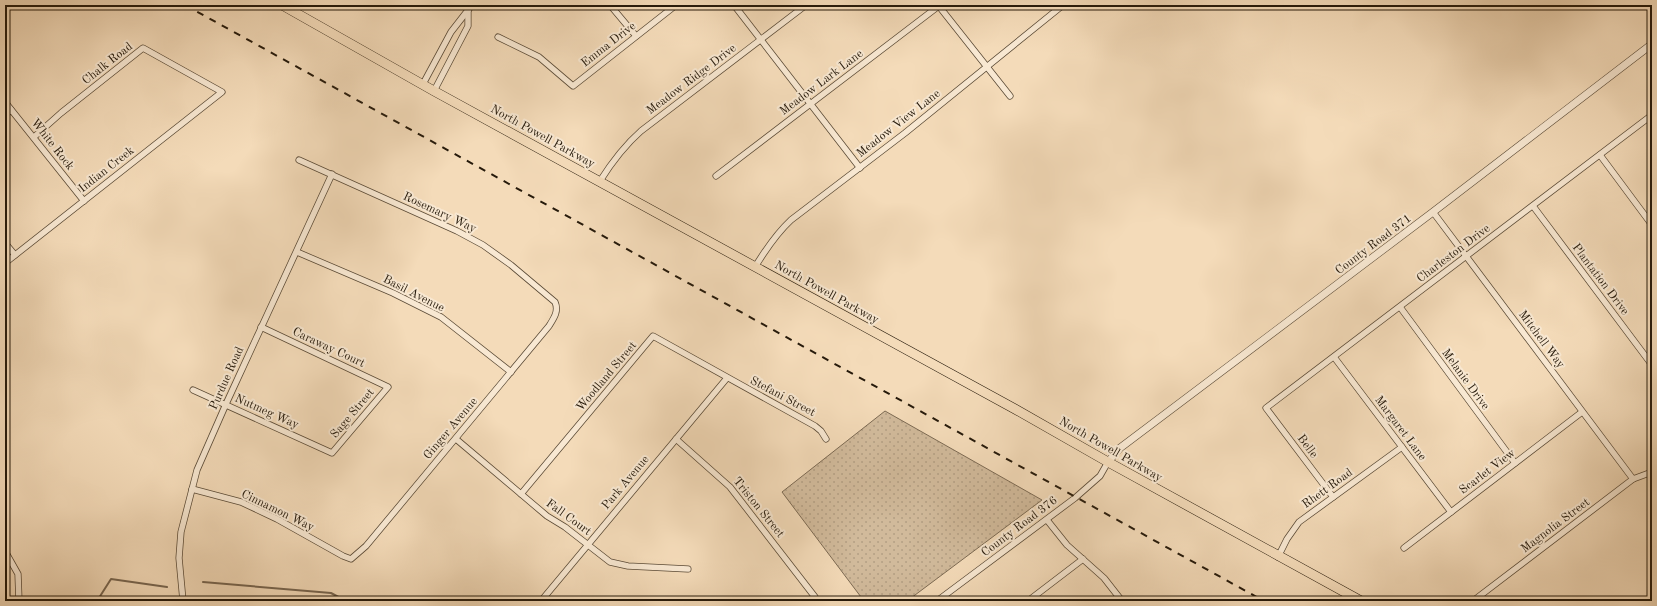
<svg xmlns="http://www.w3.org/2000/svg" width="1657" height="606" font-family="'Old Standard TT',serif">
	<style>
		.grass { fill: url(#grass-dots); stroke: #7c6a53 }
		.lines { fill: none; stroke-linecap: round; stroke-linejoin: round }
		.stream { stroke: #786650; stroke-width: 2 }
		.minor-casing { stroke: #5a4a36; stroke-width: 7 }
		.tertiary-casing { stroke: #5a4a36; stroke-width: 8 }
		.primary-casing { stroke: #261a0b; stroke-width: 10 }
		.minor { stroke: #f8e8d2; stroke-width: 5.5 }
		.tertiary { stroke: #f8e8d2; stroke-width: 7 }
		.primary { stroke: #f4dbb9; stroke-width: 9 }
		.rail { stroke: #261a0b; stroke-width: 2; stroke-dasharray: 7 7; stroke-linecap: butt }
		.labels { text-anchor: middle; stroke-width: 4; stroke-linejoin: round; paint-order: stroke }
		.street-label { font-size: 12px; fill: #261a0b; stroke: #f8e8d2 }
	</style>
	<defs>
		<pattern id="grass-dots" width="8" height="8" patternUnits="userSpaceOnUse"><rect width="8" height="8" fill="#d1ba9b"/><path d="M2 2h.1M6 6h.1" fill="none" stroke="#b39f84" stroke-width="1.8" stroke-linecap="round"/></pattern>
	</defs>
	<rect width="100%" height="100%" fill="#f4dbb9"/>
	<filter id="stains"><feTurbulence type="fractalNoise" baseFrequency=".005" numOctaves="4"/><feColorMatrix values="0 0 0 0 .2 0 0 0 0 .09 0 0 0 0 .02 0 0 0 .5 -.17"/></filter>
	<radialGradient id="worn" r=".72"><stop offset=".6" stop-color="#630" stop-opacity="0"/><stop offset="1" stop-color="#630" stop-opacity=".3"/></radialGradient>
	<!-- grass -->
	<polygon class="grass" points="885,411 1042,500 907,601 864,601 782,492"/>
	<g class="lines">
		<!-- stream -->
		<g class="stream">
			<polyline points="203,582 331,593 346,601"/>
			<polyline points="97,601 111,579 167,587"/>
		</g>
		<defs>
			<g id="minor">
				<polyline points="610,5 636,36"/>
				<polyline points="734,5 860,168"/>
				<polyline points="938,5 1010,96"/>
				<polyline points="498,37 539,57 573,86 676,5"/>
				<polyline points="423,84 451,32 472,5"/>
				<polyline points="434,91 468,26 468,11"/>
				<polyline points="5,102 84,201"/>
				<polyline points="5,115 11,110"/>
				<polyline points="1600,155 1652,225"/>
				<polyline points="716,176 940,5"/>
				<path d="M600,181c12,-19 24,-35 41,-50l165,-126"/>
				<polyline points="1533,206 1652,365"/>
				<polyline points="1433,212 1633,479"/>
				<polyline points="5,243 15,255"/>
				<polyline points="297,252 393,293 441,317 511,372"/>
				<polyline points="5,263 222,92 143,48 61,113 34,137"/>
				<path d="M755,267c11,-18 21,-33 36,-47l114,-87 158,-128"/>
				<polyline points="1400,307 1515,463"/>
				<polyline points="1334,357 1451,512"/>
				<polyline points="193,390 332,453 388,387 261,327"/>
				<polyline points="456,439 547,516 565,527 610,562 628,566 688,569"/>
				<polyline points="676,439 730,487 815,597 810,601"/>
				<path d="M192,489l49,13 36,17 66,37 8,3 15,-13 183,-220c5,-8 10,-15 6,-24l-44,-37 -28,-20 -26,-14 -158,-71"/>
				<polyline points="521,494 653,336 815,426 821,431 826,439"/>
				<polyline points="1333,497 1266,408 1652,115"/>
				<polyline points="1047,520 1067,545 1104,578 1122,601"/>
				<polyline points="1404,548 1582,412"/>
				<polyline points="5,551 18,574 19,601"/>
				<polyline points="1278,557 1287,539 1299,522 1402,447"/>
				<polyline points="183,601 179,558 181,532 197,470 226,404 332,174"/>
				<polyline points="541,601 727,378"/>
				<polyline points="937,601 1075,498 1100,476 1108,462"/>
				<polyline points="1028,601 1083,559"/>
				<polyline points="1473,601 1633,479 1652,472"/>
			</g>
			<polyline id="tertiary" points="1108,462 1120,448 1433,212 1652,44"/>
			<polyline id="primary" points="282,5 434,91 1015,409 1108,462 1361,601"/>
		</defs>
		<!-- minor casing -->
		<use href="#minor" class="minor-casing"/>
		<!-- tertiary casing -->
		<use href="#tertiary" class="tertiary-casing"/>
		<!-- primary casing -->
		<use href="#primary" class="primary-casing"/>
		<!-- minor -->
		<use href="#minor" class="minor"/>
		<!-- tertiary -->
		<use href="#tertiary" class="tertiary"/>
		<!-- primary -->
		<use href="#primary" class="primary"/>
		<!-- rail -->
		<polyline class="rail" points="185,5 1264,601"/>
	</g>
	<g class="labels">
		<!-- street labels -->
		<g class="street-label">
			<text transform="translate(608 44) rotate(-38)" y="4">Emma Drive</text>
			<text transform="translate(107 63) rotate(-38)" y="4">Chalk Road</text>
			<text transform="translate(691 79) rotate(-37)" y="4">Meadow Ridge Drive</text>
			<text transform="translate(821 82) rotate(-37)" y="4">Meadow Lark Lane</text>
			<text transform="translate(898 123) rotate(-38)" y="4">Meadow View Lane</text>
			<text transform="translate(543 136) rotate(29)" y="4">North Powell Parkway</text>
			<text transform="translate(53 144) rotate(52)" y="4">White Rock</text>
			<text transform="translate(106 169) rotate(-38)" y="4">Indian Creek</text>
			<text transform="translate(440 212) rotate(25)" y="4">Rosemary Way</text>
			<text transform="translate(1373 244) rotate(-37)" y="4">County Road 371</text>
			<text transform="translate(1453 253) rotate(-37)" y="4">Charleston Drive</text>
			<text transform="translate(1601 279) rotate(53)" y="4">Plantation Drive</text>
			<text transform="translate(827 292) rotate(29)" y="4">North Powell Parkway</text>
			<text transform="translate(414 293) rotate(27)" y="4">Basil Avenue</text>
			<text transform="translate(1542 339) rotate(53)" y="4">Mitchell Way</text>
			<text transform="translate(329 347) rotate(25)" y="4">Caraway Court</text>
			<text transform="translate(606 376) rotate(-50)" y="4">Woodland Street</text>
			<text transform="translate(226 378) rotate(-66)" y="4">Purdue Road</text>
			<text transform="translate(1466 379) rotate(54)" y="4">Melanie Drive</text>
			<text transform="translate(783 396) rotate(28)" y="4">Stefani Street</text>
			<text transform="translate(267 411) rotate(24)" y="4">Nutmeg Way</text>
			<text transform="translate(352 413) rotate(-50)" y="4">Sage Street</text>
			<text transform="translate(450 428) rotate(-50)" y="4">Ginger Avenue</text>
			<text transform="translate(1401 428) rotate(53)" y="4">Margaret Lane</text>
			<text transform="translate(1308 446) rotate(53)" y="4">Belle</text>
			<text transform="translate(1111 449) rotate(30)" y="4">North Powell Parkway</text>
			<text transform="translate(1487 471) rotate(-37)" y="4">Scarlet View</text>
			<text transform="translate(625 482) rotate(-50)" y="4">Park Avenue</text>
			<text transform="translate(1327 488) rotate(-36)" y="4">Rhett Road</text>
			<text transform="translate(759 507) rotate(51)" y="4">Triston Street</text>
			<text transform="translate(278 510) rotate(26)" y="4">Cinnamon Way</text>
			<text transform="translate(569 517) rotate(36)" y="4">Fall Court</text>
			<text transform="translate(1555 525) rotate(-37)" y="4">Magnolia Street</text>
			<text transform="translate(1019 526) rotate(-37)" y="4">County Road 376</text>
		</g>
	</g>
	<!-- margin -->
	<rect width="1657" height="606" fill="none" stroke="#f4dbb9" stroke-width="20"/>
	<rect x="6" y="6" width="1645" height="594" fill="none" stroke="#261a0b" stroke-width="2"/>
	<rect x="10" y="10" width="1637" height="586" fill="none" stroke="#261a0b"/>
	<rect width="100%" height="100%" filter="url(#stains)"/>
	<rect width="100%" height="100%" fill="url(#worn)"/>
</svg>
